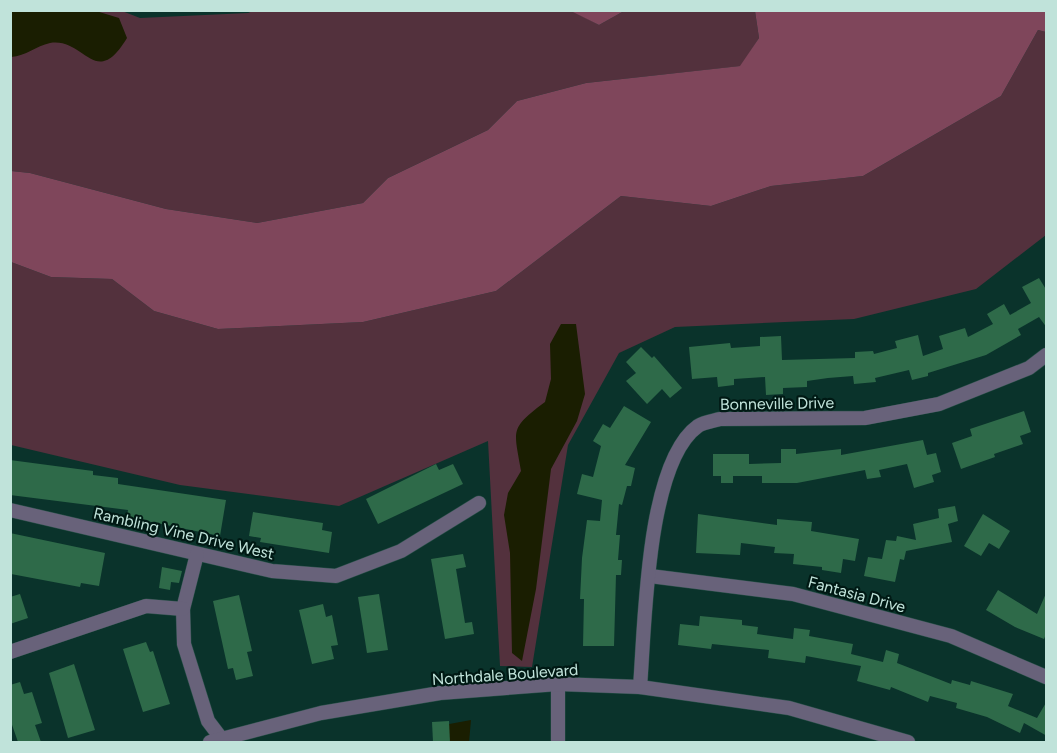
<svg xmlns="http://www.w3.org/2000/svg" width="1057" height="753" font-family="Figtree,sans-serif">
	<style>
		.green { fill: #53313d }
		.forest { fill: #7f465b }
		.water { fill: #1a1e01 }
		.building { fill: #2e6a49 }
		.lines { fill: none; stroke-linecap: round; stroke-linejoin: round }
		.minor-casing { stroke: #274f47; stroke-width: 15 }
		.minor { stroke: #68627a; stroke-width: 14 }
		.labels { text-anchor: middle; stroke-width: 4.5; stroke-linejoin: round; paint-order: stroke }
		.street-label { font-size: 16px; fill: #c0e3da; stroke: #001914 }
	</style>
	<rect width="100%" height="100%" fill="#0a332b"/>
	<!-- green -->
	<g class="green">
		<polygon points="255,10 571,10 599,25 624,11 755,11 759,38 741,66 586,83 517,101 488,130 388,178 363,203 257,223 166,209 30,173 11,171 11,11 122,11 140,18 248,13"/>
		<polygon points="1038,30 1046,32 1046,235 976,289 854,319 675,327 619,353 568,445 532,667 500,666 488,441 339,506 180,485 11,445 11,262 51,277 112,279 154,311 218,329 363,322 496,291 621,196 711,206 771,186 863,176 1001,96"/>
	</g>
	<!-- forest -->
	<g class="forest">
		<polygon points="571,11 624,11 599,25"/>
		<polygon points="755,11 1046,11 1046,32 1038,30 1001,96 863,176 771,186 711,206 621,196 496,291 363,322 218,329 154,311 112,279 51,277 11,262 11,171 30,173 166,209 257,223 363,203 388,178 488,130 517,101 586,83 740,66 759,38"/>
	</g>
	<!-- water -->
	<g class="water">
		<path d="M31,11h65l23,7 8,20c-32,53 -42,-1 -77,5 -14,3 -24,13 -39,14v-45z"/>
		<path d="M561,324h15l9,70 -8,27 -26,48 -15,120 -14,72 -10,-8 -2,-100 -6,-38 4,-22 13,-22c-7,-42 -12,-42 24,-69l6,-23 -1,-35z"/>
		<polygon points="471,720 469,742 442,742 444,725"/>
	</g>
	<!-- building -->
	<g class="building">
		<polygon points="1039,278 1047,291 1047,328 1039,317 1018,329 1021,335 986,355 928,373 928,376 912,380 909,370 875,378 876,382 854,384 853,376 828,378 807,381 807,387 783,388 783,394 766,395 765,377 734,379 734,385 718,387 717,377 692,379 689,347 730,343 731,348 760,346 760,337 781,336 782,360 855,358 855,352 873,351 874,354 897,348 895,341 918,335 923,356 943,349 939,336 965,328 968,337 993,324 987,314 1004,304 1010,315 1031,303 1022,287"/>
		<polygon points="641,347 652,358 654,356 682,388 670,398 662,389 647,404 626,381 636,373 626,362"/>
		<polygon points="624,406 651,422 625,465 635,468 631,486 627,486 622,505 619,504 616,535 620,535 618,560 622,560 621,575 616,575 614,646 583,646 584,599 580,599 582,558 587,520 600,521 602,500 577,494 582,474 593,477 601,446 593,441 603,424 610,428"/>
		<polygon points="1024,411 1031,432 1020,436 1023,444 994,454 995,457 961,469 952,443 972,436 970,429"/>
		<polygon points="923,440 927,455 936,453 941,472 932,475 934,482 914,488 907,464 879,470 881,477 867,479 865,470 797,483 762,483 762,476 733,476 733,483 721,483 721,476 713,476 713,454 749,454 749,464 781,463 781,449 796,449 796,454 841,449 841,455"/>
		<polygon points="10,460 93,471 93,475 118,478 118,484 226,500 220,536 127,517 128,510 10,495"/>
		<polygon points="436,464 439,470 453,464 463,484 378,524 366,499"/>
		<polygon points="955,506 958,521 948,524 952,542 906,551 904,560 900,559 895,582 864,576 868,557 882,559 886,540 896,541 897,536 916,540 913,524 939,518 938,509"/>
		<polygon points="253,512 323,523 322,530 332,532 329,553 260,542 261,538 249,536"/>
		<polygon points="698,514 777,525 777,519 812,522 811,531 859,539 855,561 843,559 841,573 822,570 822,567 793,564 794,554 774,553 775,547 741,543 740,555 696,553"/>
		<polygon points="983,514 1010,531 999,549 989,543 981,556 964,546"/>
		<polygon points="10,533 105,553 99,586 81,583 80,587 11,574"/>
		<polygon points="463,554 466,567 456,569 465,623 472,622 474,634 445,639 431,559"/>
		<polygon points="162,567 182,571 179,583 171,582 170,590 159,588"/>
		<polygon points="998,590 1037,614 1047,591 1047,632 1044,639 1015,627 986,610"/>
		<polygon points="20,594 28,618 10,624 10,597"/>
		<polygon points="379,594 388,650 367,653 358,597"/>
		<polygon points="239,595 252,651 247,652 253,676 236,680 233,668 228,669 213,601"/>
		<polygon points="323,604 326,617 332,615 338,645 331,646 334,659 312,664 299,610"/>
		<polygon points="700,616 742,620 742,625 758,627 757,634 793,639 794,628 810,630 809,636 853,644 851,654 883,662 886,650 899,654 897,663 951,684 952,680 970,685 971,681 1013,694 1008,706 1037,718 1047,701 1047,736 1024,723 1020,733 987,717 956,708 957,703 930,696 928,702 891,687 890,690 857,681 861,666 806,656 805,663 768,658 769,650 712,644 711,649 678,645 680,624 699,626"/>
		<polygon points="146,642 150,652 153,651 170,704 143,712 123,649"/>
		<polygon points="74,664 95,730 68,738 49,673"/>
		<polygon points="20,682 24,694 32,692 42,723 35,725 41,742 18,742 10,719 10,685"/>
		<polygon points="449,721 450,742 433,742 432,722"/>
	</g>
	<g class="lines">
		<defs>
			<g id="minor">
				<polyline points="10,510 272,571 336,576 401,551 479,503"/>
				<polyline points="197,554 183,609 184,644 208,721 224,742"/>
				<polyline points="650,576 793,594 951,636 1046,677"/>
				<polyline points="10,652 146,606 183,609"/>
				<polyline points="558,684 558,742"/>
				<path d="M640,687c5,-61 6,-224 58,-261 6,-4 15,-5 22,-7l145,-1 74,-14 90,-36 17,-13"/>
				<polyline points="210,742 321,713 440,693 558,684 640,687 789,708 908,742"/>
			</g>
		</defs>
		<!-- minor casing -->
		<use href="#minor" class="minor-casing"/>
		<!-- minor -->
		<use href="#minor" class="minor"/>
	</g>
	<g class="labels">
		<!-- street labels -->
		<g class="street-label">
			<text transform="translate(777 403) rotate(-1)" y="6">Bonneville Drive</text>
			<text transform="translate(184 533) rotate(13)" y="6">Rambling Vine Drive West</text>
			<text transform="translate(857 594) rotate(15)" y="6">Fantasia Drive</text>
			<text transform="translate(505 674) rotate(-4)" y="6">Northdale Boulevard</text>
		</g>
	</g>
	<!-- border -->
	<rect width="1057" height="753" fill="none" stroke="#c0e3da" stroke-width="24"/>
</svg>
